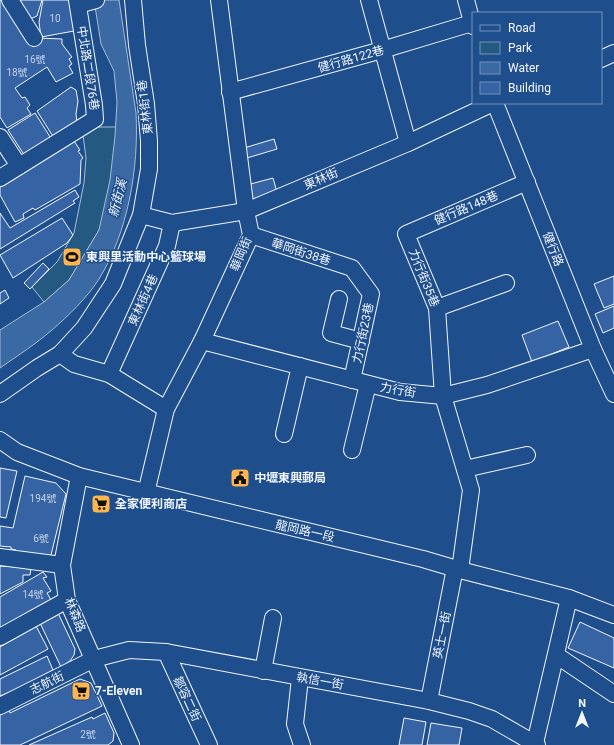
<svg xmlns="http://www.w3.org/2000/svg" width="614" height="745" font-family="Roboto,'Noto Sans TC',sans-serif">
	<style>
		.green { fill: #245a82; stroke: #a8bbd7 }
		.water { fill: #3b69a3; stroke: #a8bbd7 }
		.building { fill: #3563a3; stroke: #f2f6ff }
		.lines { fill: none; stroke-linecap: round; stroke-linejoin: round }
		.minor-casing { stroke: #f2f6ff; stroke-width: 18 }
		.minor { stroke: #1f4e8c; stroke-width: 16 }
		.labels { text-anchor: middle; stroke-width: 3; stroke-linejoin: round; paint-order: stroke }
		.number-label { font-size: 10px; fill: #c3d1e8 }
		.street-label { font-size: 12px; fill: #f2f6ff; stroke: #1f4e8c }
		.poi-label { font-size: 12px; font-weight: bold; fill: #f2f6ff; stroke: #1f4e8c; text-anchor: start }
		.water-label { font-size: 13px; font-style: italic; fill: #f2f6ff; stroke: #1f4e8c }
	</style>
	<rect width="100%" height="100%" fill="#1f4e8c"/>
	<!-- green -->
	<polygon class="green" points="82,127 123,127 123,166 99,230 69,280 44,302 32,287 57,262 74,233 84,183 86,158"/>
	<!-- water -->
	<path class="water" d="M94,0h25l17,113c3,55 -8,119 -37,166 -12,19 -31,37 -47,51 -16,14 -35,26 -52,38v-38l44,-28 25,-22 30,-50 11,-50 5,-44 2,-34 -3,-31 -13,-27z"/>
	<!-- building -->
	<g class="building">
		<polygon points="0,0 2,0 30,43 38,38 62,39 62,44 72,57 69,59 72,64 69,66 73,73 56,82 47,67 15,88 22,98 25,97 30,105 27,108 31,114 7,128 0,117"/>
		<polygon points="17,0 42,0 37,16 30,19"/>
		<polygon points="43,0 69,0 74,31 41,37 39,22"/>
		<polygon points="71,87 76,90 78,101 76,114 77,123 54,138 37,111"/>
		<polygon points="35,113 52,140 25,156 8,130"/>
		<polygon points="274,139 277,149 247,158 244,148"/>
		<polygon points="74,141 80,150 78,151 83,158 81,160 80,184 35,210 33,208 23,214 24,218 15,222 0,195 0,187"/>
		<polygon points="273,178 278,196 252,203 247,185"/>
		<polygon points="75,190 79,197 73,201 75,203 0,249 0,213 10,228"/>
		<polygon points="62,218 73,235 67,243 13,278 0,255"/>
		<polygon points="43,263 49,269 30,289 24,283"/>
		<polygon points="614,276 614,304 604,308 594,284"/>
		<polygon points="5,290 9,298 0,304 0,293"/>
		<polygon points="614,306 614,328 603,333 595,314"/>
		<polygon points="558,321 569,347 532,362 522,335"/>
		<polygon points="0,468 17,471 6,518 0,517"/>
		<polygon points="25,476 56,483 66,494 50,559 16,552 16,550 11,549 11,547 0,546 0,526 13,528"/>
		<polygon points="0,566 31,568 30,575 23,575 23,582 0,594"/>
		<polygon points="43,572 47,577 43,578 51,591 47,593 51,600 0,629 0,597"/>
		<polygon points="58,613 75,649 74,655 70,661 61,667 40,623"/>
		<polygon points="580,622 614,638 614,668 568,648"/>
		<polygon points="35,624 48,649 0,675 0,647 5,644 3,642"/>
		<polygon points="47,656 53,670 22,687 0,696 0,679"/>
		<polygon points="80,679 91,683 102,706 20,745 0,745 0,715 9,710 10,713"/>
		<polygon points="105,713 114,733 113,741 108,745 29,745 92,717 93,719"/>
		<polygon points="404,718 426,722 422,745 399,745"/>
		<polygon points="431,723 462,728 459,745 427,745"/>
	</g>
	<g class="lines">
		<defs>
			<g id="minor">
				<polyline points="10,0 34,38"/>
				<polyline points="369,0 408,143"/>
				<polyline points="466,0 473,26"/>
				<polyline points="78,5 96,0"/>
				<polyline points="601,59 614,53"/>
				<polyline points="230,92 382,50 472,23"/>
				<polyline points="495,103 593,349 614,394"/>
				<polyline points="0,137 19,166"/>
				<polyline points="0,178 95,119 94,105 77,0"/>
				<polyline points="141,215 172,223 246,211 408,143 493,103"/>
				<polyline points="251,235 352,268 371,294 352,380"/>
				<polyline points="339,299 331,333 361,341"/>
				<polyline points="437,308 506,283"/>
				<polyline points="202,341 400,392 443,396 487,385 593,349"/>
				<polyline points="60,354 74,364 109,374 166,409"/>
				<polyline points="109,374 167,246 172,223"/>
				<polyline points="0,394 37,368 60,354 84,328 113,284 141,215 149,169 149,141 146,104 137,45 133,0"/>
				<polyline points="284,434 300,366"/>
				<polyline points="0,440 17,452 79,476 423,559 460,570 569,598 614,615"/>
				<polyline points="352,450 368,384"/>
				<polyline points="465,469 527,455"/>
				<polyline points="79,476 62,565 67,600 131,745"/>
				<polyline points="146,493 166,409 202,341 251,235 246,211 219,0"/>
				<polyline points="0,557 62,565"/>
				<polyline points="460,570 471,490 443,396 437,308 406,234 527,182"/>
				<polyline points="0,637 67,600"/>
				<polyline points="166,652 209,745"/>
				<polyline points="556,655 614,694"/>
				<polyline points="263,671 273,618"/>
				<polyline points="300,678 295,724 302,745"/>
				<polyline points="429,701 455,568"/>
				<polyline points="0,706 94,659 129,650 166,652 429,701 469,711 492,719 537,745"/>
				<polyline points="535,743 569,598"/>
			</g>
		</defs>
		<!-- minor casing -->
		<use href="#minor" class="minor-casing"/>
		<!-- minor -->
		<use href="#minor" class="minor"/>
	</g>
	<!-- icons -->
	<defs>
		<symbol id="stadium-square" viewBox="-11 -11 22 22"><rect x="-9" y="-9" width="18" height="18" rx="4" fill="#ffb74d" stroke="#1f4e8c"/><path d="M0-5a6.5 5 0 1 0 0 10a6.5 5 0 1 0 0-10ZM-3.5-1.8h7v3.6h-7Z" fill="#111"/></symbol>
		<symbol id="civic-square" viewBox="-11 -11 22 22"><rect x="-9" y="-9" width="18" height="18" rx="4" fill="#ffb74d" stroke="#1f4e8c"/><path d="M-.6-6.5H3V-4.5H.6V-3L4-1V1h2V6H-6V1h2V-1L-.6-3ZM-1.2 2.5V6h2.4V2.5Z" fill="#111"/></symbol>
		<symbol id="supermarket-square" viewBox="-11 -11 22 22"><rect x="-9" y="-9" width="18" height="18" rx="4" fill="#ffb74d" stroke="#1f4e8c"/><path d="M-6-5.5h2.5l.6 2H6L4.5 2H-2.5L-4.4-4H-6ZM-1.5 3.2a1.3 1.3 0 1 0 .1 0ZM3 3.2a1.3 1.3 0 1 0 .1 0Z" fill="#111"/></symbol>
	</defs>
	<g fill-rule="evenodd">
		<use href="#stadium-square" x="61" y="246" width="22" height="22"/>
		<use href="#civic-square" x="229" y="467" width="22" height="22"/>
		<use href="#supermarket-square" x="90" y="493" width="22" height="22"/>
		<use href="#supermarket-square" x="70" y="680" width="22" height="22"/>
	</g>
	<g class="labels">
		<!-- number labels -->
		<g class="number-label">
			<text x="55" y="22">10</text>
			<text x="35" y="63">16號</text>
			<text x="17" y="76">18號</text>
			<text x="43" y="502">194號</text>
			<text x="41" y="542">6號</text>
			<text x="33" y="598">14號</text>
			<text x="88" y="738">2號</text>
		</g>
		<!-- street labels -->
		<g class="street-label">
			<text transform="translate(351 59) rotate(-16)" y="4">健行路122巷</text>
			<text transform="translate(88 68) rotate(81)" y="4">中北路二段76巷</text>
			<text transform="translate(145 107) rotate(-97)" y="4">東林街1巷</text>
			<text transform="translate(321 179) rotate(-23)" y="4">東林街</text>
			<text transform="translate(466 208) rotate(-23)" y="4">健行路148巷</text>
			<text transform="translate(553 249) rotate(69)" y="4">健行路</text>
			<text transform="translate(301 252) rotate(18)" y="4">華岡街38巷</text>
			<text transform="translate(241 254) rotate(-67)" y="4">華岡街</text>
			<text transform="translate(424 278) rotate(68)" y="4">力行街35巷</text>
			<text transform="translate(143 300) rotate(-66)" y="4">東林街4巷</text>
			<text transform="translate(363 333) rotate(-78)" y="4">力行街23巷</text>
			<text transform="translate(398 390) rotate(10)" y="4">力行街</text>
			<text transform="translate(305 531) rotate(13)" y="4">龍岡路一段</text>
			<text transform="translate(75 615) rotate(68)" y="4">林森路</text>
			<text transform="translate(442 635) rotate(-79)" y="4">英士一街</text>
			<text transform="translate(320 681) rotate(10)" y="4">執信一街</text>
			<text transform="translate(47 683) rotate(-26)" y="4">志航街</text>
			<text transform="translate(187 699) rotate(65)" y="4">鄒容二街</text>
		</g>
		<!-- poi labels -->
		<g class="poi-label">
			<text x="86" y="261">東興里活動中心籃球場</text>
			<text x="254" y="482">中壢東興郵局</text>
			<text x="115" y="508">全家便利商店</text>
			<text x="95" y="695">7-Eleven</text>
		</g>
		<!-- water labels -->
		<g class="water-label">
			<text transform="translate(117 198) rotate(-76)" y="5">新街溪</text>
		</g>
	</g>
	<!-- legend -->
	<rect x="472" y="12" width="130" height="92" fill="#1f4e8c" stroke="#7391ba"/>
	<rect x="480" y="25" width="20" height="6" fill="#1f4e8c" stroke="#7391ba"/>
	<text x="508" y="32" font-size="12" fill="#f2f6ff">Road</text>
	<rect x="480" y="42" width="20" height="12" fill="#245a82" stroke="#7391ba"/>
	<text x="508" y="52" font-size="12" fill="#f2f6ff">Park</text>
	<rect x="480" y="62" width="20" height="12" fill="#3b69a3" stroke="#7391ba"/>
	<text x="508" y="72" font-size="12" fill="#f2f6ff">Water</text>
	<rect x="480" y="82" width="20" height="12" fill="#3563a3" stroke="#7391ba"/>
	<text x="508" y="92" font-size="12" fill="#f2f6ff">Building</text>
	<!-- north arrow -->
	<g transform="translate(582 713)" stroke="#1f4e8c" stroke-width="3" paint-order="stroke">
	<path d="M0-3L7 15L0 10L-7 15Z" fill="#f2f6ff"/>
	<text y="-6" font-size="11" font-weight="bold" text-anchor="middle" fill="#f2f6ff">N</text>
	</g>
</svg>
